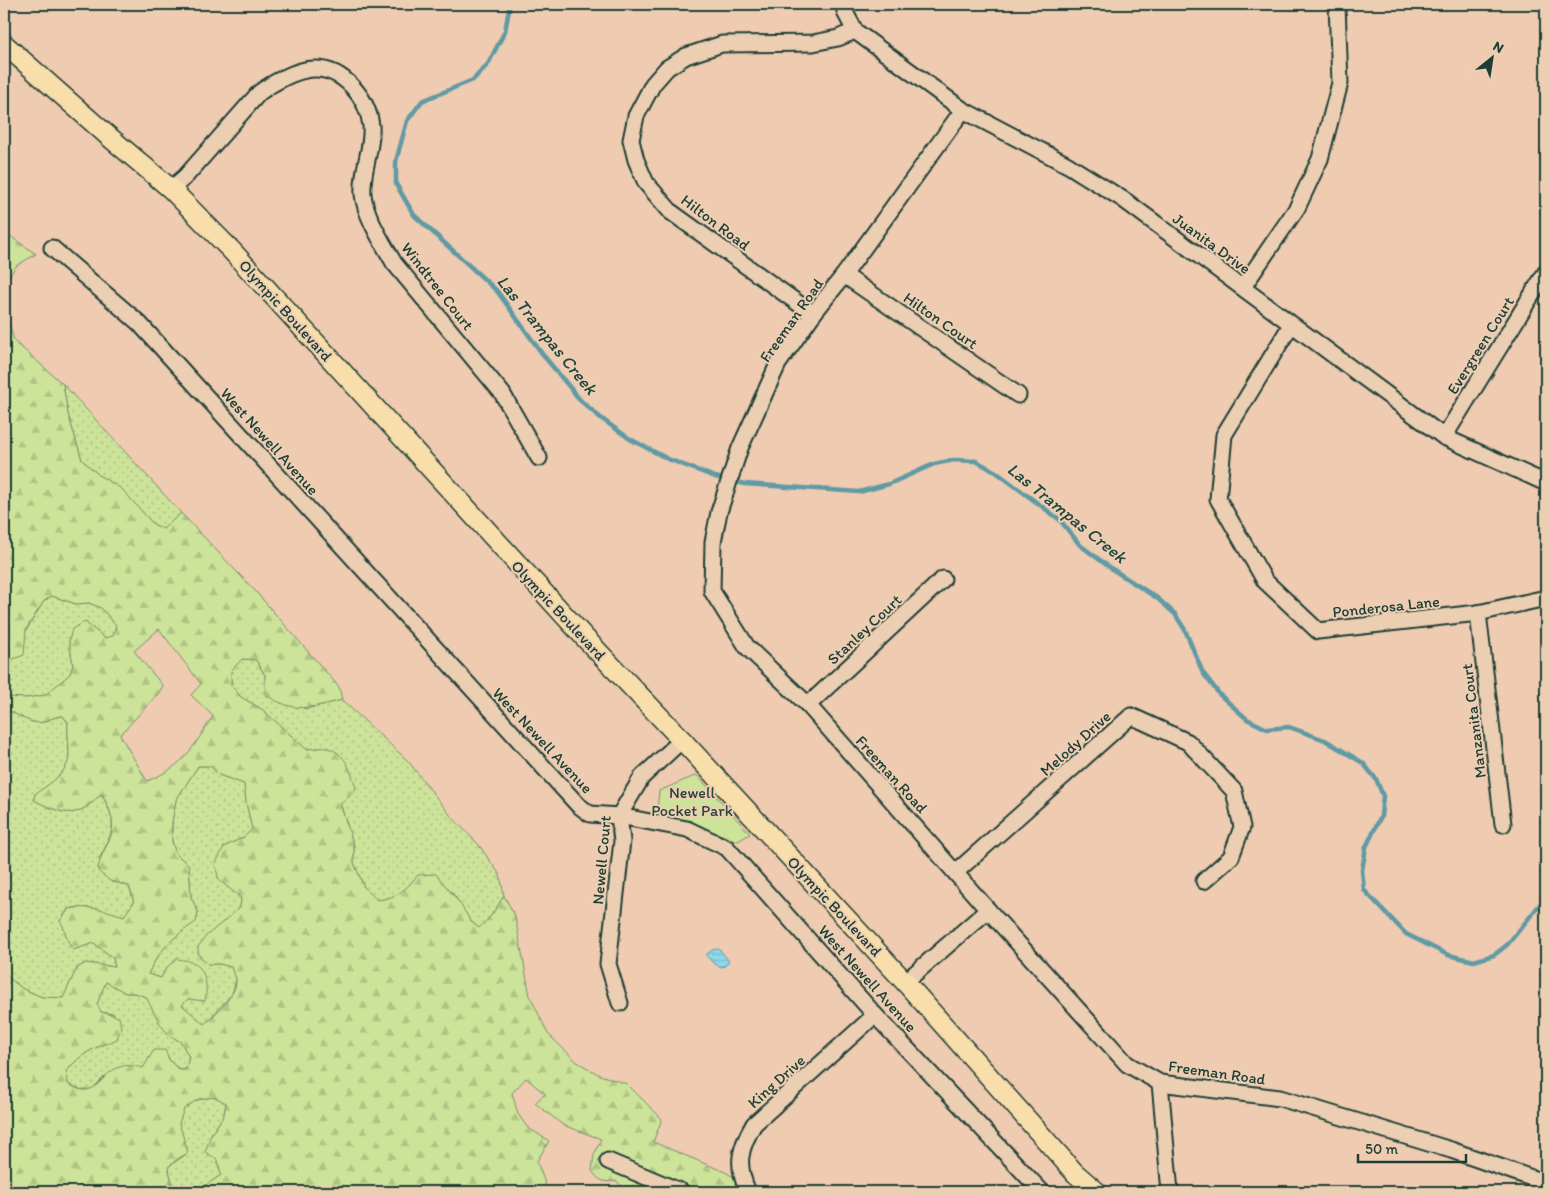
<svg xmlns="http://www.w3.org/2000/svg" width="1550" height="1196" font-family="Itim,sans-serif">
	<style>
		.grass { fill: url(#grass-dots); stroke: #769066 }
		.forest { fill: url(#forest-firs); stroke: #769066; fill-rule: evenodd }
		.park { fill: #cce399; stroke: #769066 }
		.water { fill: url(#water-rules); stroke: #619aa4 }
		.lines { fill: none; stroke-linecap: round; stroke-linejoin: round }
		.stream { stroke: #619aa4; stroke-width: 4.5 }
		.minor-casing { stroke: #1f3d34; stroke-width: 19 }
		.major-casing { stroke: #1f3d34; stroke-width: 22 }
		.minor { stroke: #eccfb3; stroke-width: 15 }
		.major { stroke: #f8deab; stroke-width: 19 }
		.labels { text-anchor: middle; stroke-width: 4; stroke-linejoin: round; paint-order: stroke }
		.street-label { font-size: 16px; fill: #1f3d34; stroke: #eccfb3 }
		.park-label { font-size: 16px; fill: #284539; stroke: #eccfb3 }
		.water-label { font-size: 18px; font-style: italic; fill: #24453d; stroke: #eccfb3 }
	</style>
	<defs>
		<pattern id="grass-dots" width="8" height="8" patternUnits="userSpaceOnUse" patternTransform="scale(1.25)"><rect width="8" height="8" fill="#cce399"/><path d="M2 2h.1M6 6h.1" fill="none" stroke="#afc484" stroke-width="1.8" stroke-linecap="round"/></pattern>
		<pattern id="forest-firs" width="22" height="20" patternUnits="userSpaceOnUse" patternTransform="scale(1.25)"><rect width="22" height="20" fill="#cce399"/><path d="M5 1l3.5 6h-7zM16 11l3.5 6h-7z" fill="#afc484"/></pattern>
		<pattern id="water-rules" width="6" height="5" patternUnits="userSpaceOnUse" patternTransform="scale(1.25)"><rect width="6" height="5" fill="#8dd8ee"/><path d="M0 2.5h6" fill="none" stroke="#79bacd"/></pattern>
	</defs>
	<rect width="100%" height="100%" fill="#eecbb1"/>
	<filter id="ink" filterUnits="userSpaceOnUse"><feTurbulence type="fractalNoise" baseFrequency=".02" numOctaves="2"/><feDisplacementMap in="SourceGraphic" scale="10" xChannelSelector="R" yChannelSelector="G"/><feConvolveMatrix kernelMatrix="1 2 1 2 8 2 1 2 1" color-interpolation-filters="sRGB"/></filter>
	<g filter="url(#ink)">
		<!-- grass -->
		<g class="grass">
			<polygon points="63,384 181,513 163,529 153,524 122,490 100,476 82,460 68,414"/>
			<polygon points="52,596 76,604 89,603 101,608 116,625 113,637 105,638 85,622 69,641 73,665 70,674 46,695 27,698 4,697 4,660 8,661 44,601"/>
			<path d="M242,659l14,1 9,15v19l41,15 36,-9 66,61 42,54 28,29 22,31 4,21 -13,20 -12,12 -8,-6 -19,-30 -34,-17c-13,15 -20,23 -41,25l-13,-13 -10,-24v-17l-14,-43 11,-8 -25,-47 -20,1 -43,-39 -22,-13 -10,-12v-15z"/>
			<path d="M8,710c11,5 23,15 35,12 8,-2 10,-6 20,-6l5,7c-1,11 1,20 1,31 1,18 -21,31 -34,40l-1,6c14,7 33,18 49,9 7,-4 13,-10 18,-15 17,28 13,37 -2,65l11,22 19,5 5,16 -10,14 -45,-9 -11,2 -8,12c7,10 5,19 13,29l21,-7 19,15 2,9 -29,-4 -9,5 -14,30 -21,-1 -19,-8 -19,-15v-261z"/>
			<path d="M198,766h12l9,9 25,9 2,18 6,27 -8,8 -20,10 10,45 7,6 -1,10 -23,20 -9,36h12l11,3 5,12 -4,15 -28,31 -22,-20 6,-6 17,1 -38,-33 -6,11 -13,-4c10,-23 27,-39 48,-53l2,-9 -7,-15 -2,-32 -13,-11 -4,-12v-20l4,-22z"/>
			<path d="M106,981l20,12h9l11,4 23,38 12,7 8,15 -3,12 -6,1 -10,-9 -5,-11 -15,9 -7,9 -38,8 -13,13 -10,1 -14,-6 -2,-12c17,-21 28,-23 51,-34l-3,-24 -13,-2 -4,-8z"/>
			<path d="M215,1097l11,6 -2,12 -13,19 10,41 -25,17h-30l6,-10 -4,-15 20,-14c-3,-8 -10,-22 -9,-31 2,-19 21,-24 36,-25z"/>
		</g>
		<!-- forest -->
		<g class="forest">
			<polygon points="4,232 36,254 16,266 4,284"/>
			<path d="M4,304l10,37 49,43 5,30 14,46 18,16 22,13 31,35 10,5 18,-16 75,79 83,95 3,13c-32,8 -48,14 -77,-6v-19l-9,-15 -14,-1 -11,12v14l10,12 22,13 43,39c7,0 15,-2 21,-1 19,4 24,24 29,40l-5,7 -11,9 14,42v17l10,24 13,13c21,-2 28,-10 41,-25l18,-1 25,31 10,17 8,6 12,-12 13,-20 11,20 15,80 18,38 29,28 23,13 27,9 35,35 -9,23 72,30 35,20h-125l-11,-4 -8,-7c-12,2 -18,0 -24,-11l2,-15 7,-16 -38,-14 -28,-22 10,-9 -19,-16 -14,15 6,21 9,13 22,14 -12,20 11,31h-352l25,-17 -3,-15 -13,-8 6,-17 13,-20 2,-12 -11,-6 -17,2 -14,10 -5,14 9,30 -11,6 -9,8 4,15 -6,10h-155l-7,-12v-206l19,15 19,8 21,1 14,-30 9,-5 29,4 -2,-9 -19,-15 -21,7c-8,-10 -6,-19 -13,-29l9,-12c20,-4 36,1 55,7l10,-14 -5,-16 -19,-5 -12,-10c1,-13 6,-19 11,-31 8,-16 1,-31 -7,-46 -7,5 -12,11 -19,15 -15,9 -35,-2 -49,-9l1,-6c13,-9 35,-22 34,-40 0,-11 -2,-21 -1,-32l-5,-6c-10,0 -12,4 -20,6 -12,3 -24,-7 -35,-12l-4,3v-16l23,1 18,-3 25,-21 3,-9 -4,-24 3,-12 13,-7 20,16 8,-2 3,-11 -15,-17 -12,-5 -13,1 -24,-8 -8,5 -18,28 -2,26 -16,6 -4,-1zM159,629l42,55 -10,11 22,21c-21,33 -28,50 -66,65l-27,-46 38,-41 5,-8 -29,-35zM198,766h12l9,9 25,9 2,18 6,27 -8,8 -20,10 -9,18 4,15 22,18 -1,10 -34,28 -8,11v8l10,9h12l11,3c1,4 4,8 5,12 2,15 -21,36 -32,45l-22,-19 6,-6 17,2c3,-13 1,-31 -11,-38 -5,-3 -12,-3 -17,-4l-10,8 -6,11 -13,-4c10,-23 27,-39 48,-52l2,-10 -7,-15 -2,-32 -13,-11 -4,-12v-20l4,-22zM106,982l20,11h9l11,4 14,27 9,11 12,7 8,15 -3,12 -7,1 -9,-9 -5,-11h-11l-11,18c-38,-12 -39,24 -60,22 -5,0 -11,-4 -15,-6l-2,-12c17,-21 27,-23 51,-33l4,-12 -2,-10 -18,-5 -4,-8z"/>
		</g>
		<!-- park -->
		<polygon class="park" points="697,775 750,834 738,841 657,811 659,791"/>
		<!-- water -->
		<polygon class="water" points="719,949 729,961 725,966 720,967 712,962 706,955 712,950"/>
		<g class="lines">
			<!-- stream -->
			<polyline class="stream" points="510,4 505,31 488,64 473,80 422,101 407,121 396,161 396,184 414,215 497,291 543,355 581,401 602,419 630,439 668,459 715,477 745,484 859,492 889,484 934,464 954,460 976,461 996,472 1060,520 1080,545 1112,569 1157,598 1175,614 1185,630 1203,673 1220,695 1247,719 1267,729 1289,727 1325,740 1363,763 1376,779 1383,796 1381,816 1366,847 1362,870 1364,890 1406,934 1448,955 1474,961 1494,955 1507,945 1546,897"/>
			<defs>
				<g id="minor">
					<polyline points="843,4 846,14 855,31 963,110 1068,165 1124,200 1444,437 1546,483"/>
					<polyline points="963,110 844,275 813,314 778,364 740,448 719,512 713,542 712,591 747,647 808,705 988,910 1127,1064 1160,1083 1280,1098 1451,1150 1546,1183"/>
					<path d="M171,189l14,-12 74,-84c13,-10 38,-24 55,-24 30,-1 54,30 57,57 2,23 -10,45 -8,68 2,22 21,51 31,69l108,130 37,65"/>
					<polyline points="52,248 139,323 578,805 590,814 619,816 687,829 727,848 875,1015 1042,1192"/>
					<polyline points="844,275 1018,395"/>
					<polyline points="1243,287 1297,208 1320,159 1340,83 1337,4"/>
					<polyline points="813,314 671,212 646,183 636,160 631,140 636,116 653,84 667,68 686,56 722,44 813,43 838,38 855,31"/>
					<polyline points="1291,325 1224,435 1218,499 1265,581 1318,631 1478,613 1546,598"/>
					<polyline points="1444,437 1546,272"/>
					<polyline points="1478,613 1503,824"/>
					<polyline points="808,705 943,579"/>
					<polyline points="956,872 1131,716 1188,742 1234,791 1242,827 1231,857 1204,881"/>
					<polyline points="905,982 988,910"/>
					<polyline points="620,1003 608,964 622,841 619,816 642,777 682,740"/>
					<polyline points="1160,1083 1170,1192"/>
					<polyline points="608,1161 682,1192"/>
					<path d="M748,1192c-12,-27 -9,-43 6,-68l121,-109"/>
				</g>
				<polyline id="major" points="4,44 107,135 171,189 233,252 586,639 682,740 905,982 1075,1173 1097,1192"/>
			</defs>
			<!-- minor casing -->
			<use href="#minor" class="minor-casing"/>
			<!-- major casing -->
			<use href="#major" class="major-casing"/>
			<!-- minor -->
			<use href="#minor" class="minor"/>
			<!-- major -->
			<use href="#major" class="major"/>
		</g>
	</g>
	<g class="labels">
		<!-- street labels -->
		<g class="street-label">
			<text transform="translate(716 222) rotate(37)" y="6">Hilton Road</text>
			<text transform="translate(1212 243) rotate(36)" y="6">Juanita Drive</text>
			<text transform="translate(438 286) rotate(52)" y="6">Windtree Court</text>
			<text transform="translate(286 310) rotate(48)" y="6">Olympic Boulevard</text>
			<text transform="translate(791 320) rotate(-55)" y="6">Freeman Road</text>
			<text transform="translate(941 320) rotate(35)" y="6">Hilton Court</text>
			<text transform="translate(1480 345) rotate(-58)" y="6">Evergreen Court</text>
			<text transform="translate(270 441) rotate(48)" y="6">West Newell Avenue</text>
			<text transform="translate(1386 606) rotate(-6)" y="6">Ponderosa Lane</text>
			<text transform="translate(559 610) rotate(47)" y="6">Olympic Boulevard</text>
			<text transform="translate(864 629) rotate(-43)" y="6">Stanley Court</text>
			<text transform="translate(1473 721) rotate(-97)" y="6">Manzanita Court</text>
			<text transform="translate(543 740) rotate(47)" y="6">West Newell Avenue</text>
			<text transform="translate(1075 743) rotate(-42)" y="6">Melody Drive</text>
			<text transform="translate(892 774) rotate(48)" y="6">Freeman Road</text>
			<text transform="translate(601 860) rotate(-85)" y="6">Newell Court</text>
			<text transform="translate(835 906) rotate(47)" y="6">Olympic Boulevard</text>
			<text transform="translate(868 978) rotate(48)" y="6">West Newell Avenue</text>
			<text transform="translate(1217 1072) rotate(8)" y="6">Freeman Road</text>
			<text transform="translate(776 1081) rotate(-42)" y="6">King Drive</text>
		</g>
		<!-- park labels -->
		<g class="park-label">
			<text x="692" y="798">Newell<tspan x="692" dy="18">Pocket Park</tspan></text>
		</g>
		<!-- water labels -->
		<g class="water-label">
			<text transform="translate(547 335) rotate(51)" y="6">Las Trampas Creek</text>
			<text transform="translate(1067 513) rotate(39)" y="6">Las Trampas Creek</text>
		</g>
	</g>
	<!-- margin -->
	<rect width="1550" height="1196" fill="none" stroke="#eccfb3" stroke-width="20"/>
	<rect x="10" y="10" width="1530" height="1176" fill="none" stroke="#1f3d34" stroke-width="2" filter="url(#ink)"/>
	<!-- north arrow -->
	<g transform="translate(1492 58) rotate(30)" stroke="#eccfb3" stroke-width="4" paint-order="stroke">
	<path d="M0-4L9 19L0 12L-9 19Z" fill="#1f3d34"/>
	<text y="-8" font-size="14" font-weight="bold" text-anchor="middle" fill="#1f3d34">N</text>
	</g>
	<!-- scale -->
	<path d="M1358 1154v8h108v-8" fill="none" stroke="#1f3d34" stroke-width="2.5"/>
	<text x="1365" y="1154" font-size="15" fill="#1f3d34" stroke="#eccfb3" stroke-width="4" paint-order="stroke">50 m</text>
</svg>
